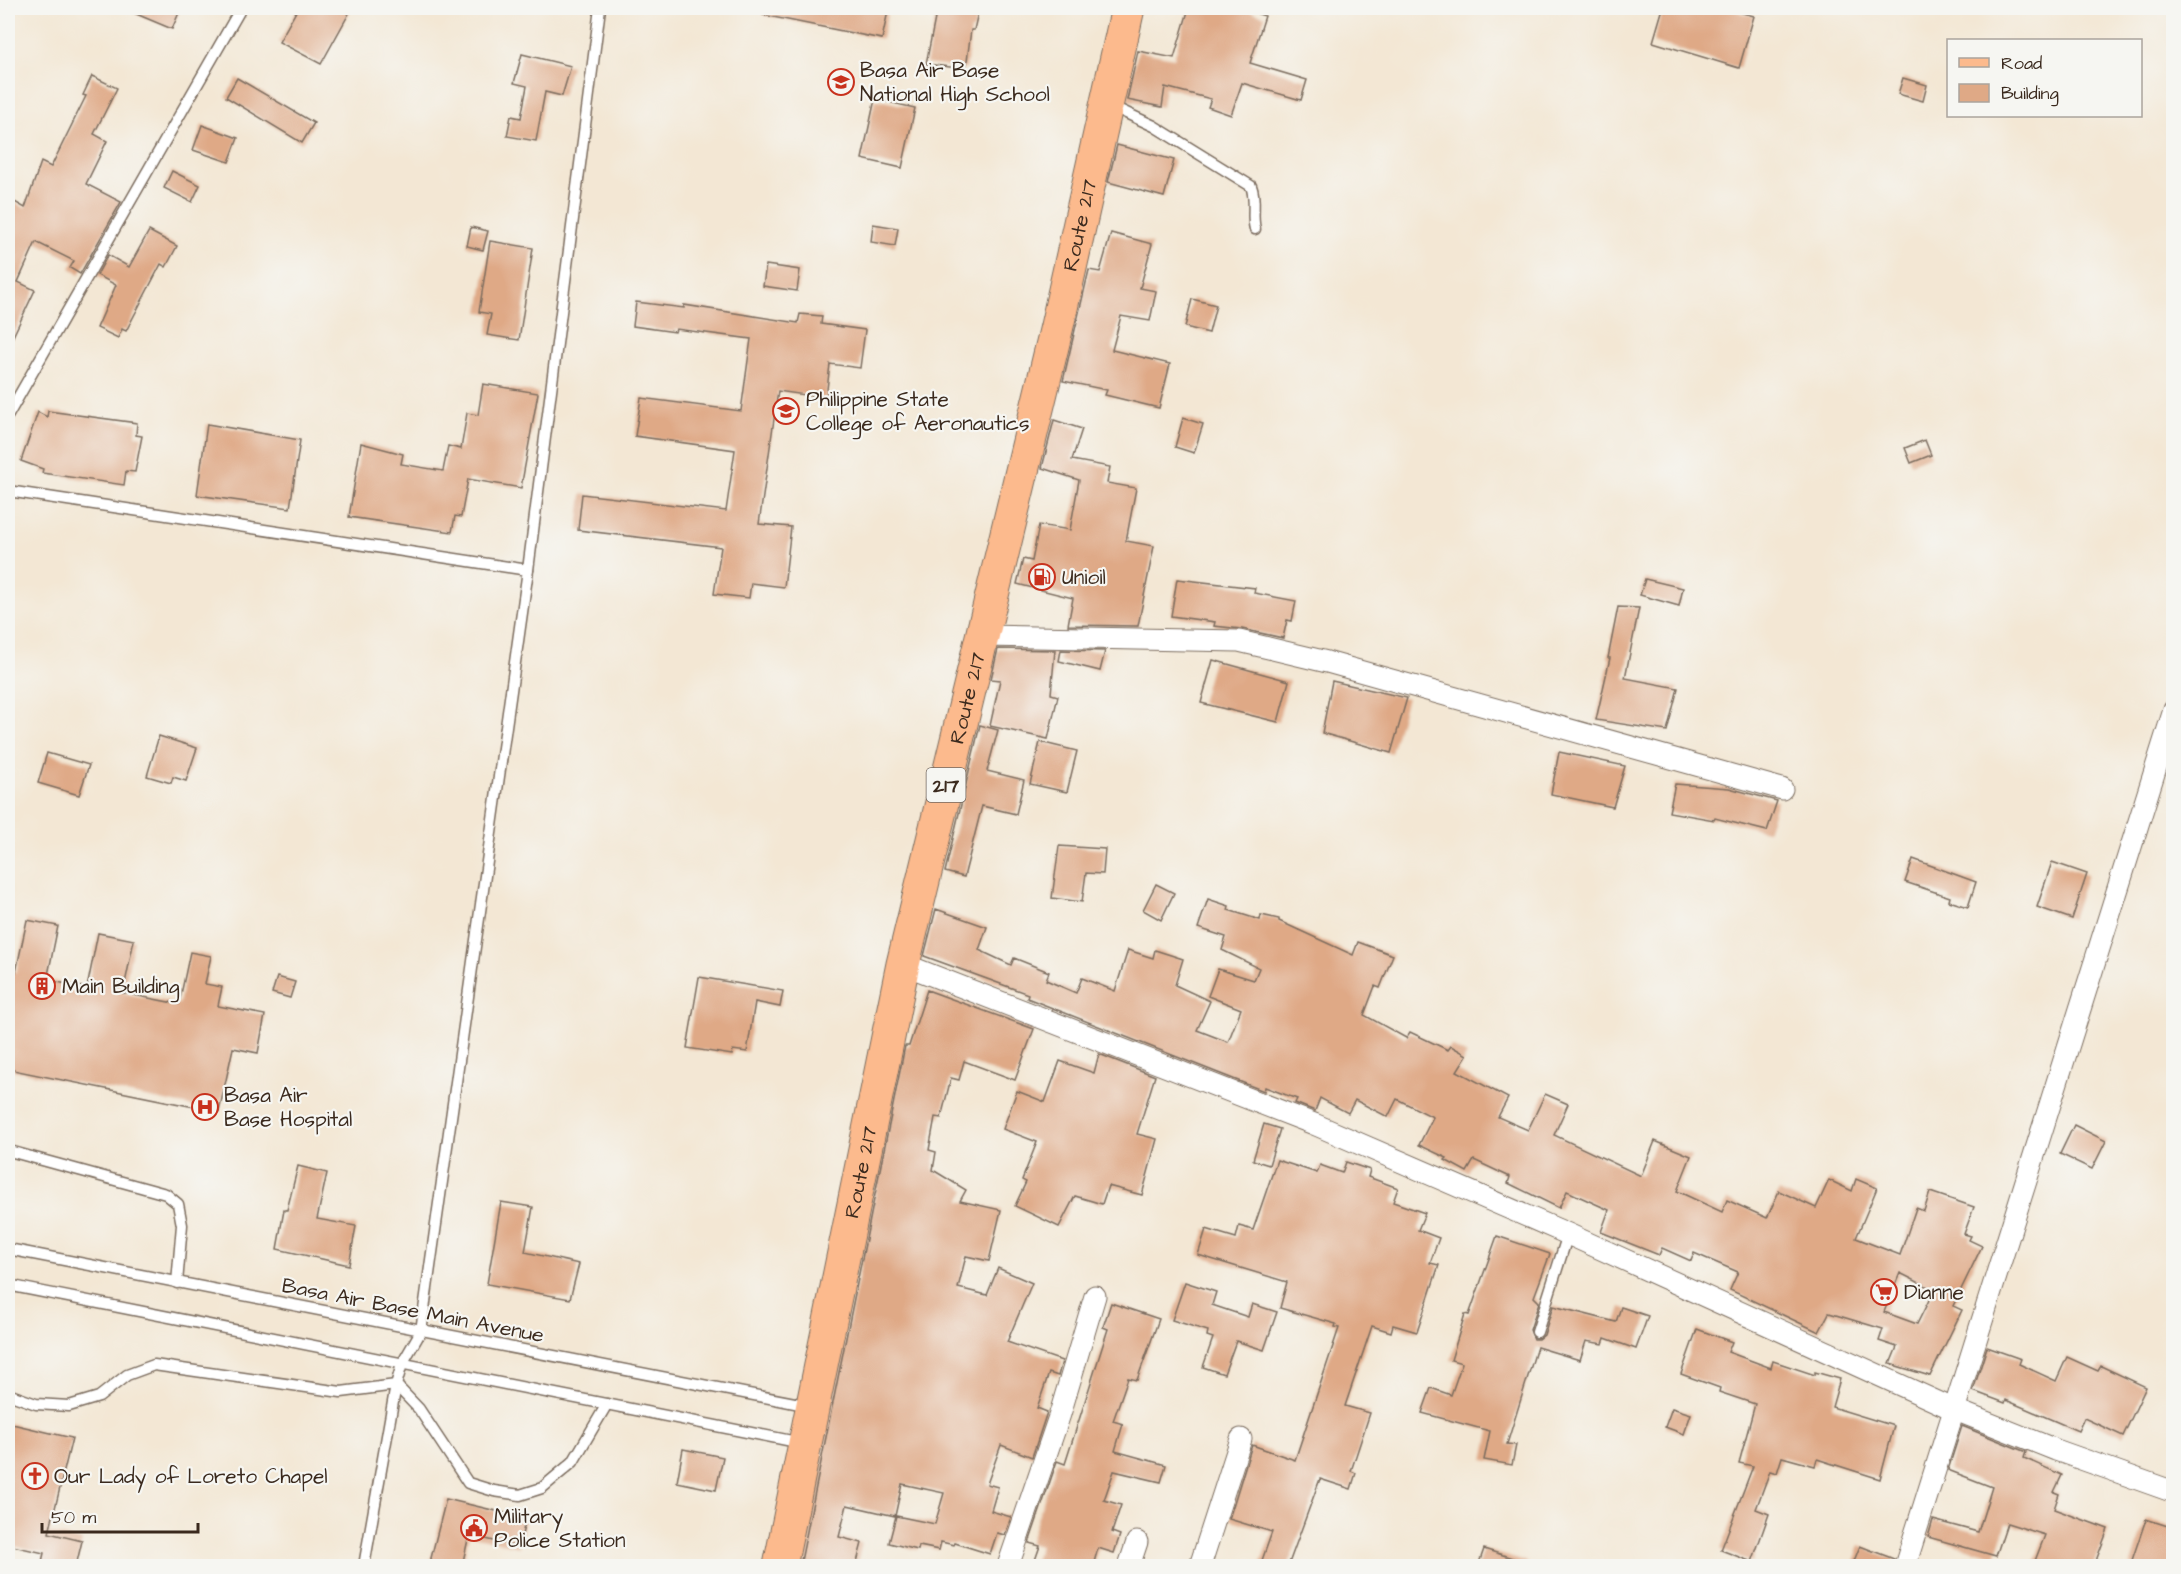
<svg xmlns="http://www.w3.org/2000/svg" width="2181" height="1574" font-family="'Architects Daughter',sans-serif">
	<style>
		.building { fill: #dfa986; fill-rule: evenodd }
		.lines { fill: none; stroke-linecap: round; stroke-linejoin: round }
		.lane-casing { stroke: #7b6c5e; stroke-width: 13 }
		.street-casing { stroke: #7b6c5e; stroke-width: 23 }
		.primary-casing { stroke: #7b6c5e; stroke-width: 35 }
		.lane { stroke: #fff; stroke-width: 10 }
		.street { stroke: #fff; stroke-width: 21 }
		.primary { stroke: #fcba8d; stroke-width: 33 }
		.labels { text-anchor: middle; stroke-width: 4.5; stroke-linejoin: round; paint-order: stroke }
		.shield { fill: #f6f6f2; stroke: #73675e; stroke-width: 1.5 }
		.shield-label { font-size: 20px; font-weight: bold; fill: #3b2a1e }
		.poi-label { font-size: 21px; fill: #3b2a1e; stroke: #f6f6f2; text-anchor: start }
		.street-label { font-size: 21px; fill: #3b2a1e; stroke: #f6f6f2 }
	</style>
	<rect width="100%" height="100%" fill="#f6f6f2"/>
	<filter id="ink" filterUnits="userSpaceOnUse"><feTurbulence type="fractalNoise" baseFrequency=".0167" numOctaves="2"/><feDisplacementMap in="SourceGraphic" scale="12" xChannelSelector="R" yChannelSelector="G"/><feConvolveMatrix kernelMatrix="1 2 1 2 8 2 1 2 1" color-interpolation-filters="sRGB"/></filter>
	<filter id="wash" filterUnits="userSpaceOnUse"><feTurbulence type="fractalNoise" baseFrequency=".008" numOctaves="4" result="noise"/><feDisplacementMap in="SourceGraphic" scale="24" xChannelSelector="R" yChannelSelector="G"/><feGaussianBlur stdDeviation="1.35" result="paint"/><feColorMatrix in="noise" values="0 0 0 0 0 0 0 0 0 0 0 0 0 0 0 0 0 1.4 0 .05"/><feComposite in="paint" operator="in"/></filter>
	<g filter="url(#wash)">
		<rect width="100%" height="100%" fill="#f3e7d4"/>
		<g id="blocks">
			<!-- building -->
			<g class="building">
				<polygon points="122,8 181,8 172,29"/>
				<polygon points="298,8 352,8 321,64 279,42"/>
				<polygon points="764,8 873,8 888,11 882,39 763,15"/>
				<polygon points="937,8 979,8 974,30 971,30 966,69 926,64"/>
				<polygon points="1189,8 1240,8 1265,16 1250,63 1307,80 1301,100 1242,83 1231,115 1208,107 1211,99 1165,87 1162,107 1127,100 1138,51 1174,58"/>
				<polygon points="1663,8 1724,8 1754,16 1739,68 1653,42"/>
				<polygon points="522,54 571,66 562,96 545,92 536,141 507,136 511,116 521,118 527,86 514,83"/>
				<polygon points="92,76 117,88 94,134 107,141 86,184 121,202 80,274 70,268 74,261 36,242 18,282 35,290 8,347 8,198 25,208 41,162 51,167 86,96 83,95"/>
				<polygon points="237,78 314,123 302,143 226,97"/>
				<polygon points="1903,78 1927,85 1923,101 1898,94"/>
				<polygon points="875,99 915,108 902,168 862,159"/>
				<polygon points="202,125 238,138 229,162 193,150"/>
				<polygon points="1117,145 1174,160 1164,197 1108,182"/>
				<polygon points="172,171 200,185 192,202 164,188"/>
				<polygon points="873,224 898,228 895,246 871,242"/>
				<polygon points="471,227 488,231 483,250 467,246"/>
				<polygon points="149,231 177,246 166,267 161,264 126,331 122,329 118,338 97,328 116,285 97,275 108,255 129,267"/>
				<polygon points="1111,233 1152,244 1140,288 1156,291 1150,321 1121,316 1112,350 1170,364 1159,408 1105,395 1107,390 1063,381 1089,270 1100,272"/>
				<polygon points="490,241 533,248 519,340 487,335 491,314 479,312"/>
				<polygon points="766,265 800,270 797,291 763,286"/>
				<polygon points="1192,299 1216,305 1209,333 1185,327"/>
				<polygon points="636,302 684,308 684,305 798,323 800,314 822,316 821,324 865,330 860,368 830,364 826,398 778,391 759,524 791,527 784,587 751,583 749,598 714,594 721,547 578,530 582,494 726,511 735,450 635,436 641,398 741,411 751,339 676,329 675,332 633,326"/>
				<polygon points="483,384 538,393 521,488 468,479 461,517 455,516 452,532 349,517 361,443 403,454 401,464 443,471 448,446 461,449 467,413 478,415"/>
				<polygon points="48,411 137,423 136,435 142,436 135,472 126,471 124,485 42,473 43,469 21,461 38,412 47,417"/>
				<polygon points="1183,418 1203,424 1194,453 1175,447"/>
				<polygon points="1054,420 1082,429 1072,460 1110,467 1107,483 1136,488 1126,541 1154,546 1138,626 1068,625 1073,598 1017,584 1023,559 1032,561 1039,525 1070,530 1079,480 1042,468"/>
				<polygon points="207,424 300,440 290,508 197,495"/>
				<polygon points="1925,440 1931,455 1911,463 1905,448"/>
				<polygon points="1177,579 1255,588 1254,593 1296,601 1292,621 1287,620 1283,638 1242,629 1214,626 1215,622 1171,616"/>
				<polygon points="1645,579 1683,588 1679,606 1640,595"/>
				<polygon points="1618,607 1639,608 1625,678 1678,688 1667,731 1596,720 1610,658 1608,658"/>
				<polygon points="998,649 1055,650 1051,694 1058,696 1048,739 990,726 1000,680 991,679"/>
				<polygon points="1061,650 1105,651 1100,671 1059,661"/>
				<polygon points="1213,660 1289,681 1278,722 1201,703"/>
				<polygon points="1332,681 1407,698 1391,753 1322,733"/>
				<polygon points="980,725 998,730 987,771 1024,780 1016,814 982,806 964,877 945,872"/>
				<polygon points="159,736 197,748 186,781 173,777 171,783 147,776"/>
				<polygon points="1040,742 1077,751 1067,792 1030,784"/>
				<polygon points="1559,752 1625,766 1613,807 1551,794"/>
				<polygon points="47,753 89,765 79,795 38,783"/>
				<polygon points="1675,784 1729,788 1777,801 1767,831 1715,818 1714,820 1669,812"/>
				<polygon points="1059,846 1105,849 1103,874 1086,873 1082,902 1052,898"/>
				<polygon points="1913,859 1976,882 1968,907 1949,901 1950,897 1905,882"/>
				<polygon points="2052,862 2087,874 2072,919 2037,907"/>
				<polygon points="1156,884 1174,893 1161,920 1143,910"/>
				<path d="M1208,899l21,7 -1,4 32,10 1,-5 18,4v2l74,34 5,-13 35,13 -13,33 -5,-2 -11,29 42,23 4,-6 38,18 3,-4 16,9 -10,16 51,27 -10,19 30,13 17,-36 23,10 -14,31 87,41 14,-35 36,15 -14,35 45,21 5,-12 40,18 12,-27 37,17 13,-28 23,11 4,-12 21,9 -21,50 44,17 16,-47 8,3 6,-19 44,15 -10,27 7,2 -2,4 13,6 -29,60 9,4 -32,66 -40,-12 7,-17 -18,-6 4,-12 -54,-16 -10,19 -89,-42 8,-18 -44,-19 -3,8 -29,-13 -3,7 -58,-23 8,-22 -42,-19 -8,17 -51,-25 2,-6 -36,-17 -7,12 -22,-12 2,-2 -28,-13 14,-28 -36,-18 -9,18 -33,-17 -7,13 -28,-15 -5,13 -20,-8 2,-4 -32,-12 -1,4 -237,-93 1,-4 -104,-38 12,-47 51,18 -8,23 32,15 3,-7 35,14 -3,8 30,13 6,-15 33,13 13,-41 25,8 2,-8 28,9 -8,26 35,16 -13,29 31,12 13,-33 -33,-13 10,-27 36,11 5,-12 -37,-18 4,-13 -28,-9zM1900,1273l34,17 -17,34 -33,-12z"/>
				<polygon points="27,920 58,926 47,980 87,988 98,933 134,940 123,993 179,1004 190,952 211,956 205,984 222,987 218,1006 265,1015 258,1053 233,1048 219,1112 8,1069 8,970 16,972"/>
				<polygon points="277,977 295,982 290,998 272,993"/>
				<polygon points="699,977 783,991 780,1007 755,1002 747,1052 733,1050 732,1055 687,1048"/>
				<polygon points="927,990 1034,1029 1015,1080 964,1061 959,1080 951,1078 941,1118 935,1117 929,1150 936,1152 933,1170 966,1190 960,1201 1001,1210 989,1261 966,1256 958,1288 987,1295 998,1268 1032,1283 1007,1342 1062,1361 1058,1376 1049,1373 1037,1408 1047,1412 1032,1457 1001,1445 987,1484 998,1487 991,1511 1011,1517 1005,1535 997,1533 990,1554 955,1543 954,1545 941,1542 939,1550 919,1546 918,1550 889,1543 896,1516 935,1524 944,1493 902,1484 895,1516 847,1505 839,1537 862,1543 856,1566 800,1566 905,1046 909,1046"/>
				<polygon points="1099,1054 1155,1076 1137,1134 1157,1139 1142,1195 1108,1186 1102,1204 1075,1196 1059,1227 1015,1206 1026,1182 1022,1180 1037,1142 1003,1129 1017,1091 1045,1102 1060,1061 1094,1073"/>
				<polygon points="1264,1124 1280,1129 1269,1165 1253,1160"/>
				<polygon points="2074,1125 2106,1141 2092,1169 2060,1154"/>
				<polygon points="1277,1160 1317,1173 1320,1165 1342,1173 1346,1162 1370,1170 1368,1177 1398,1188 1393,1202 1425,1213 1418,1230 1439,1238 1430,1263 1439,1265 1417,1332 1393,1325 1391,1332 1372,1326 1345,1406 1370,1413 1351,1471 1356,1473 1351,1489 1320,1479 1288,1566 1260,1566 1272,1532 1229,1519 1252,1445 1295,1460 1339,1328 1335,1327 1336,1324 1280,1308 1287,1282 1198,1255 1206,1229 1236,1238 1239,1226 1253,1230"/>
				<polygon points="298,1166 327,1173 317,1219 356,1226 349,1265 277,1249 284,1210 287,1210"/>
				<polygon points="501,1202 533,1207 525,1252 579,1264 570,1299 487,1284"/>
				<polygon points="1497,1236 1550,1254 1534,1297 1539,1302 1530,1330 1534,1339 1539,1339 1544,1335 1553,1306 1616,1322 1621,1307 1648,1316 1636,1349 1605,1338 1603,1344 1586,1341 1580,1360 1537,1347 1507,1444 1516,1445 1512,1465 1484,1460 1490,1431 1422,1413 1431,1388 1451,1395 1462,1363 1451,1360 1465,1314 1469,1315"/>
				<polygon points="1185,1282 1216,1292 1212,1305 1248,1317 1252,1304 1277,1312 1264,1350 1236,1341 1224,1374 1203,1367 1213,1338 1207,1336 1208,1331 1172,1320"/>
				<polygon points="1111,1303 1159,1319 1137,1380 1128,1378 1113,1421 1123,1424 1115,1451 1166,1465 1161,1482 1114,1471 1104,1500 1121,1505 1112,1532 1120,1535 1114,1553 1098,1548 1093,1566 1033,1566 1040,1546 1029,1543 1057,1461 1065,1464 1108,1329 1103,1327"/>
				<polygon points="1697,1329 1732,1342 1728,1352 1771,1368 1773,1361 1815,1375 1815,1372 1840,1379 1832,1407 1894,1426 1880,1479 1817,1459 1815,1466 1782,1457 1777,1473 1770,1471 1756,1509 1769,1514 1752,1562 1721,1550 1753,1466 1739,1463 1755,1404 1719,1392 1720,1388 1681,1374"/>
				<polygon points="1987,1347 2021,1359 2019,1364 2056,1381 2067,1357 2098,1371 2101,1366 2146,1387 2123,1436 2084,1418 2078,1431 2006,1400 2005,1403 1973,1391"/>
				<polygon points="1672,1408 1691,1414 1684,1434 1665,1427"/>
				<polygon points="8,1423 72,1438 49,1533 82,1541 76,1566 41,1566 44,1553 8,1545"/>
				<polygon points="1962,1426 2026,1452 2024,1458 2062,1475 2054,1492 2059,1494 2054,1509 2108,1529 2094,1566 2033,1566 2045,1535 2007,1523 1996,1556 1928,1537 1933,1520 1978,1532 1992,1487 1948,1470"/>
				<polygon points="683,1449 723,1457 716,1490 677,1482"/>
				<polygon points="446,1499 526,1518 519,1547 469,1535 462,1566 429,1566"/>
				<polygon points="2146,1519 2174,1528 2174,1566 2130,1566"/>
				<polygon points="1860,1546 1894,1559 1893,1566 1852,1566"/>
				<polygon points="1484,1549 1528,1563 1527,1566 1478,1566"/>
			</g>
		</g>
	</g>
	<g filter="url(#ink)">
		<use href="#blocks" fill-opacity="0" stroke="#7b6c5e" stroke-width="1.5"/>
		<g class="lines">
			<defs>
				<g id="lane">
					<path d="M1109,105l45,21 97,60c6,15 0,28 4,43"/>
					<polyline points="8,415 241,8"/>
					<polyline points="8,491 528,570"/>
					<polyline points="8,1153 13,1152 166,1194 178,1204 182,1225 177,1283"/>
					<polyline points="8,1249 810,1406"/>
					<polyline points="8,1285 802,1443"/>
					<polyline points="1537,1332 1568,1234"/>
					<polyline points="8,1394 36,1404 69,1406 99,1397 127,1375 154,1365 341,1392 396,1385 419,1409 468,1483 494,1491 520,1495 542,1488 573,1462 607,1404"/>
					<polyline points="364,1566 396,1385 402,1364 421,1331 528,570 600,8"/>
				</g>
				<g id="street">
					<polyline points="983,636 1239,641 1327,662 1782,789"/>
					<polyline points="903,964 1314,1124 1568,1234 1953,1409 2056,1450 2174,1492"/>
					<polyline points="1008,1566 1060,1414 1095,1296"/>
					<polyline points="1129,1566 1137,1542"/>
					<polyline points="1200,1566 1241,1439"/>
					<polyline points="1905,1566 2174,710"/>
				</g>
				<g id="primary">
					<path id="s1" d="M780,1566l123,-602 154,-638 71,-318"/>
				</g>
			</defs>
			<!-- lane casing -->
			<use href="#lane" class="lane-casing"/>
			<!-- street casing -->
			<use href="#street" class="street-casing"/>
			<!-- primary casing -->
			<use href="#primary" class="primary-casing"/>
			<!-- lane -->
			<use href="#lane" class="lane"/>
			<!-- street -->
			<use href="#street" class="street"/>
			<!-- primary -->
			<use href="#primary" class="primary"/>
		</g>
	</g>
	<!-- icons -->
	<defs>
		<symbol id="school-ring" viewBox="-11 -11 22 22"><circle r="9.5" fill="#f6f6f2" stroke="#c8321e" stroke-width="1.5"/><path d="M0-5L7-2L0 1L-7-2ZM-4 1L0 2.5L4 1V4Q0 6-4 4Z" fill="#c8321e"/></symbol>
		<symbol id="university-ring" viewBox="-11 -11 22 22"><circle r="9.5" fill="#f6f6f2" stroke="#c8321e" stroke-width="1.5"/><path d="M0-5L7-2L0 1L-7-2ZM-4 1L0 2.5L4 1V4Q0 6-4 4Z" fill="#c8321e"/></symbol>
		<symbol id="fuel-ring" viewBox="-11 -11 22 22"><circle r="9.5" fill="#f6f6f2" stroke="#c8321e" stroke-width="1.5"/><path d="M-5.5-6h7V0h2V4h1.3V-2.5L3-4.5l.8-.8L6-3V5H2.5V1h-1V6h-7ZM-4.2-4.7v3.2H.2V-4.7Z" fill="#c8321e"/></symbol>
		<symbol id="building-ring" viewBox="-11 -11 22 22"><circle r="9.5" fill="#f6f6f2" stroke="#c8321e" stroke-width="1.5"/><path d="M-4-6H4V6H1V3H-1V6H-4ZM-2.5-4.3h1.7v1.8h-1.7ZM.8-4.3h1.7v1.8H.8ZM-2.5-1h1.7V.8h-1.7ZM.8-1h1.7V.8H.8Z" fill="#c8321e"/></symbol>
		<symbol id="hospital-ring" viewBox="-11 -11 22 22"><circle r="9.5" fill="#f6f6f2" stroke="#c8321e" stroke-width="1.5"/><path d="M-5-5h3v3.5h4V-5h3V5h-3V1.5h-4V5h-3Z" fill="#c8321e"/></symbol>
		<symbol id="supermarket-ring" viewBox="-11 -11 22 22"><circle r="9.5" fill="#f6f6f2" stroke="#c8321e" stroke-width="1.5"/><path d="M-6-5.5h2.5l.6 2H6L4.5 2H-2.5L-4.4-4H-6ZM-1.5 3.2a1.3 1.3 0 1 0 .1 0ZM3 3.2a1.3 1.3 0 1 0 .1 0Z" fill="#c8321e"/></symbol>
		<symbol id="church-ring" viewBox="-11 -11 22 22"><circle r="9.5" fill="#f6f6f2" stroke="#c8321e" stroke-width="1.5"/><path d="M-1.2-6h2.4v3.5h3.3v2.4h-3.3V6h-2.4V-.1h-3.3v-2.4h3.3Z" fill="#c8321e"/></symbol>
		<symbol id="civic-ring" viewBox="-11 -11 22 22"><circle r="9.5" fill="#f6f6f2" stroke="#c8321e" stroke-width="1.5"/><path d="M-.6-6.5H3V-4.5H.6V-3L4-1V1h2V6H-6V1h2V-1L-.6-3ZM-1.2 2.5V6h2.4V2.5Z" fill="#c8321e"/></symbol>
	</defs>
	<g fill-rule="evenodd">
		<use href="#school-ring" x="826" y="67" width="30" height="30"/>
		<use href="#university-ring" x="771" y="396" width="30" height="30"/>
		<use href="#fuel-ring" x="1027" y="562" width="30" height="30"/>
		<use href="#building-ring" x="27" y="971" width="30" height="30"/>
		<use href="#hospital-ring" x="190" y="1092" width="30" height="30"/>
		<use href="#supermarket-ring" x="1869" y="1277" width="30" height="30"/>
		<use href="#church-ring" x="20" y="1461" width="30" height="30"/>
		<use href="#civic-ring" x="459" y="1513" width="30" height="30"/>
	</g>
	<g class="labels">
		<!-- shield labels -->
		<rect class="shield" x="926.5" y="768" width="39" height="34" rx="4.5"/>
		<g class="shield-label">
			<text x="946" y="792">217</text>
		</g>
		<!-- poi labels -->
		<g class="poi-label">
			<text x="860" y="77">Basa Air Base<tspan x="860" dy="24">National High School</tspan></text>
			<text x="806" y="406">Philippine State<tspan x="806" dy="24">College of Aeronautics</tspan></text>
			<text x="1062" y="584">Unioil</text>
			<text x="62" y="993">Main Building</text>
			<text x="224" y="1102">Basa Air<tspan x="224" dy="24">Base Hospital</tspan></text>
			<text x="1904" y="1299">Dianne</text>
			<text x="54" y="1483">Our Lady of Loreto Chapel</text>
			<text x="494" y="1523">Military<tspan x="494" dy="24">Police Station</tspan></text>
		</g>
		<!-- street labels -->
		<g class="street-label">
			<text dy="7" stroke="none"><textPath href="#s1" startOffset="1374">Route 217</textPath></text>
			<text dy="7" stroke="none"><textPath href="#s1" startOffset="888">Route 217</textPath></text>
			<text dy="7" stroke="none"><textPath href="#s1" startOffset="402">Route 217</textPath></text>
			<text transform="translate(413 1310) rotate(11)" y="7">Basa Air Base Main Avenue</text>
		</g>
	</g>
	<!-- margin -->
	<rect width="2181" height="1574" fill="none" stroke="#f6f6f2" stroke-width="30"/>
	<!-- legend -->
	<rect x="1947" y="39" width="195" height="78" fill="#f6f6f2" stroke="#aba49d" stroke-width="1.5"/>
	<rect x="1959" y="58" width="30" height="9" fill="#fcba8d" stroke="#aba49d" stroke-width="1.5"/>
	<text x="2001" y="69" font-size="18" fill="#3b2a1e">Road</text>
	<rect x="1959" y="84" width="30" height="18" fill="#dfa986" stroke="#aba49d" stroke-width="1.5"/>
	<text x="2001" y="99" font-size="18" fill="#3b2a1e">Building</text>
	<!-- scale -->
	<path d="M42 1523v9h156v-9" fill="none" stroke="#3b2a1e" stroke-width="3"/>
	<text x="51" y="1523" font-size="18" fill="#3b2a1e" stroke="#f6f6f2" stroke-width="4.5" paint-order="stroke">50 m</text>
</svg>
